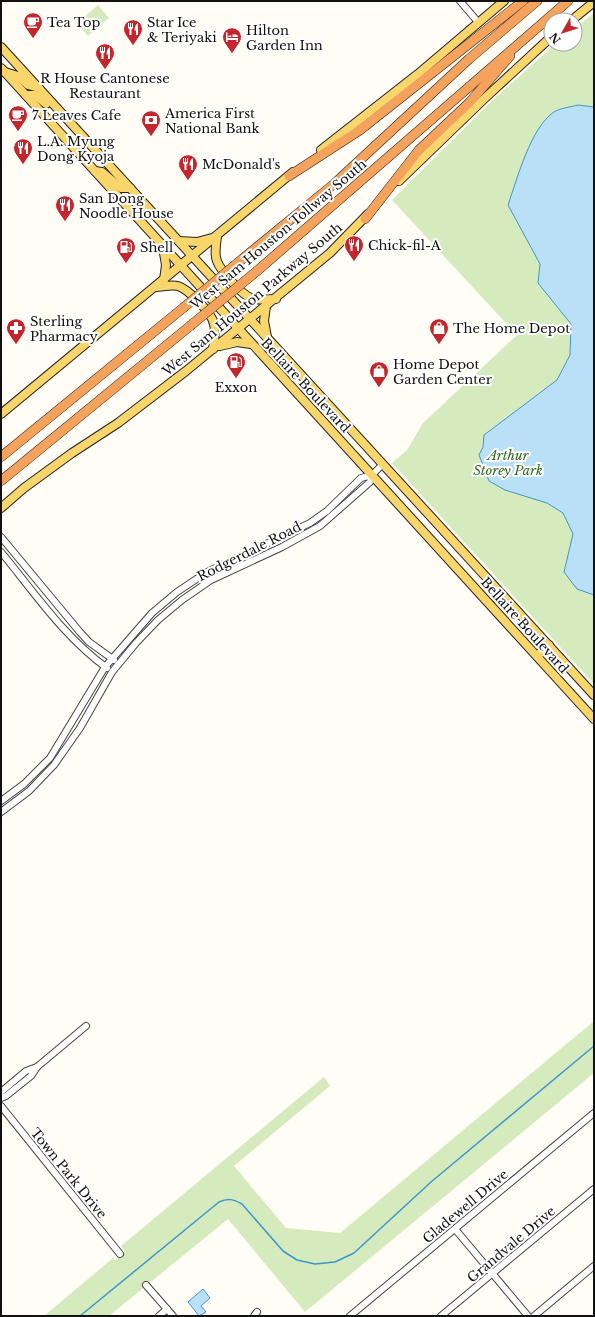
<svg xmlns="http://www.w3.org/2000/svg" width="595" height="1317" font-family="'Libre Baskerville',serif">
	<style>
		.green { fill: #d5ebbd }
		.water { fill: #b9e0f7; stroke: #3f96cf }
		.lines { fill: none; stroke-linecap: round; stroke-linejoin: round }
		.stream { stroke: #3f96cf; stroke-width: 1.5 }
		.minor-casing { stroke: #444; stroke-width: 8 }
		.major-casing { stroke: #222; stroke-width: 10 }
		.highway-casing { stroke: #222; stroke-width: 10 }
		.minor { stroke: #fff; stroke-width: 6 }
		.major { stroke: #f9d66b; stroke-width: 8 }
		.highway { stroke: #f5a25d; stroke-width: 9 }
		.highway-bridge-casing { stroke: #222; stroke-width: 10; stroke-linecap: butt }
		.highway-bridge { stroke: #f5a25d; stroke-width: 9 }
		.labels { text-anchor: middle; stroke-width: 4; stroke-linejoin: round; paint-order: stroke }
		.poi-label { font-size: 13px; fill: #111; stroke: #fff; text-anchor: start }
		.street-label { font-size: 13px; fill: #111; stroke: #fff }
		.park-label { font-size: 13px; font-style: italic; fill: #2f6b1f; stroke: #fff }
	</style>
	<rect width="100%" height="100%" fill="#fffdf5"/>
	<!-- green -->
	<g class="green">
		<polygon points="98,5 109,18 88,36 77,23"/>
		<polygon points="594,13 594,684 392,463 407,450 423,423 517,335 392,200 497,96 550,49 556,44 575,44 575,28"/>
		<polygon points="594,1021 594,1073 305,1312 228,1219 109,1316 44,1316 113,1258 115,1260 125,1252 121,1246 324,1077 330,1086 234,1166 286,1228 340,1233"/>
	</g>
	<!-- water -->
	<g class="water">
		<path d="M578,105l16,2v488l-17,-6 -13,-17 9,-38 -10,-21 -16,-10 -42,-13 -16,-9 -10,-26 4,-8 1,-12 73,-55 13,-25 1,-31 -33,-41 2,-19 -32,-59c9,-26 23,-78 46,-93 6,-4 17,-5 24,-7z"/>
		<polygon points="203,1289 210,1298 201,1306 206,1312 199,1316 188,1302"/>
	</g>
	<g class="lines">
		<!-- stream -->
		<path class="stream" d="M80,1316l139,-114c9,-4 14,-3 23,2l41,47 14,9 18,4 20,-2 19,-9 77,-71 163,-136"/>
		<defs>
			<g id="minor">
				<polyline points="460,1 478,22"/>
				<polyline points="1,537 79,631 89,642 114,660"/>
				<path d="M1,552c33,40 63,85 106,116"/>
				<polyline points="1,801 24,784 50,758 105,667 152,613 177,592 207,572 310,523 327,511 361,478 372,475 383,464"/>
				<polyline points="1,812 29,791 54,765 80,728 112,672 136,643 158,620 182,600 211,580 282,547 320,526 370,482 372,475"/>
				<polyline points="1,1092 26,1071 37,1067"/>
				<polyline points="1,1098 6,1096 31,1076 37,1067 86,1026"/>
				<polyline points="1,1106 120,1254"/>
				<polyline points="455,1229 528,1316"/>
				<polyline points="146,1285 173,1316"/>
				<polyline points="159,1316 167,1309"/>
				<polyline points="254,1316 257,1312"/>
				<polyline points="350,1316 594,1113"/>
				<polyline points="441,1316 594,1189"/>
				<polyline points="534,1316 594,1266"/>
			</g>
			<g id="major">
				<polyline points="572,20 594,2"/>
				<polyline points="1,47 594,695"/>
				<polyline points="1,68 594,719"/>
				<polyline points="5,72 18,76 28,85 39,88"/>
				<polyline points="26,95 35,95 46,104"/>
				<polyline points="321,150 418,74 504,1"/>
				<polyline points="95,171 102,172 121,188 130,188"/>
				<polyline points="399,181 485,98 551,37"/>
				<path d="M217,237c-1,8 -3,17 0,24 3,9 25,34 34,37 7,3 16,1 25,1"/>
				<polyline points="179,241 197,242 212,238"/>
				<polyline points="163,247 166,265 164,280"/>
				<path d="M156,287c6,0 15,-3 22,-1 10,3 34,27 36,38 2,7 0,17 -1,25"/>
				<polyline points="266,306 264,321 267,337"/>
				<polyline points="220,346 237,342 251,344"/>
				<polyline points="1,414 293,172"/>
				<polyline points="1,508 24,488 72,453 118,423 186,371 330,253 368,214"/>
				<polyline points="537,656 549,645"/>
			</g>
			<g id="highway">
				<polyline points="289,176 360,130 523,1"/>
				<polyline points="365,219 419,150 469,103 510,56"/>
				<polyline points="235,265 334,184 469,59 537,1"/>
				<polyline points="257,271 568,1"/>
				<polyline points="1,457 183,308"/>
				<polyline points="1,481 190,326"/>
			</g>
		</defs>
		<!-- minor casing -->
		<use href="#minor" class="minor-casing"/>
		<!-- major casing -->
		<use href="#major" class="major-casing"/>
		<!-- highway casing -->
		<use href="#highway" class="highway-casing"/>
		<!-- minor -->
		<use href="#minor" class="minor"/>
		<!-- major -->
		<use href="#major" class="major"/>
		<!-- highway -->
		<use href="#highway" class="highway"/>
		<defs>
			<g id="highway-bridge">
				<polyline points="183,308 235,265"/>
				<polyline points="190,326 257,271"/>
			</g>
		</defs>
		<!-- highway-bridge casing -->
		<use href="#highway-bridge" class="highway-bridge-casing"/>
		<!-- highway-bridge -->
		<use href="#highway-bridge" class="highway-bridge"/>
	</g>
	<!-- icons -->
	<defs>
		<symbol id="cafe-pin" viewBox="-11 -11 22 30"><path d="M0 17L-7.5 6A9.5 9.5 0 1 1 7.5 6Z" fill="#c4262e" stroke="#fff"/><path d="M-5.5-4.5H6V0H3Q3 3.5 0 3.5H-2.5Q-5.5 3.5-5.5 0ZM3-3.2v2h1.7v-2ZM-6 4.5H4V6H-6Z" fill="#fff"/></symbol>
		<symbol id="restaurant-pin" viewBox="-11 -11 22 30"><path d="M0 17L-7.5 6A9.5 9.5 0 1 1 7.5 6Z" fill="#c4262e" stroke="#fff"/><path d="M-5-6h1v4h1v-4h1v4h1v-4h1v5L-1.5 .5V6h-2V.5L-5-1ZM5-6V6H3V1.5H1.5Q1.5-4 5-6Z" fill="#fff"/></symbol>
		<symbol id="hotel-pin" viewBox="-11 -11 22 30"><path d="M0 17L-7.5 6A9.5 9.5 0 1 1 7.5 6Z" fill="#c4262e" stroke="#fff"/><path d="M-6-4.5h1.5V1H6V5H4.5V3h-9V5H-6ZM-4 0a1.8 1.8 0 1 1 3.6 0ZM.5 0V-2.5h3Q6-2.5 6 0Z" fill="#fff"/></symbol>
		<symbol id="bank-pin" viewBox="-11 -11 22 30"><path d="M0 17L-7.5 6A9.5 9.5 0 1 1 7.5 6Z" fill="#c4262e" stroke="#fff"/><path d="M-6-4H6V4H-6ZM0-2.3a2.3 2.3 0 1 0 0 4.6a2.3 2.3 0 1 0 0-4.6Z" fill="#fff"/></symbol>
		<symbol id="fuel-pin" viewBox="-11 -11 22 30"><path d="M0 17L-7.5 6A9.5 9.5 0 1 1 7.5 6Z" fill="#c4262e" stroke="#fff"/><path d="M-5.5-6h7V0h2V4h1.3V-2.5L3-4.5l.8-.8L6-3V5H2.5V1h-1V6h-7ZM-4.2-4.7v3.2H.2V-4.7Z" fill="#fff"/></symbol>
		<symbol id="pharmacy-pin" viewBox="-11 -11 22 30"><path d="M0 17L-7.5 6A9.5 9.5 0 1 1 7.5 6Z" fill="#c4262e" stroke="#fff"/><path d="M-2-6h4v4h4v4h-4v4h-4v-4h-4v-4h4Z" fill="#fff"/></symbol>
		<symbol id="shop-pin" viewBox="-11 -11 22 30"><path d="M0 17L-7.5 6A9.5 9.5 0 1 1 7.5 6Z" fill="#c4262e" stroke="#fff"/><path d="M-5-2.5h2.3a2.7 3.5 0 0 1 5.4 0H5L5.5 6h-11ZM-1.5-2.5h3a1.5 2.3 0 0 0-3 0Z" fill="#fff"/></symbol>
	</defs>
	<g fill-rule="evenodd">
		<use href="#cafe-pin" x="22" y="11" width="22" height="30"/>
		<use href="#restaurant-pin" x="122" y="18" width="22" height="30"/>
		<use href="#hotel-pin" x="221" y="26" width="22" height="30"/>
		<use href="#restaurant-pin" x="94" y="42" width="22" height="30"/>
		<use href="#cafe-pin" x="7" y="104" width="22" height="30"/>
		<use href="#bank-pin" x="140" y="109" width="22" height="30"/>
		<use href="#restaurant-pin" x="12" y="137" width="22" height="30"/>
		<use href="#restaurant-pin" x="177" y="153" width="22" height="30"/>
		<use href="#restaurant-pin" x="54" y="194" width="22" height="30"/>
		<use href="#restaurant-pin" x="343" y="234" width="22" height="30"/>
		<use href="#fuel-pin" x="115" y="236" width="22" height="30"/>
		<use href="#pharmacy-pin" x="5" y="317" width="22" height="30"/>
		<use href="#shop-pin" x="428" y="317" width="22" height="30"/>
		<use href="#fuel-pin" x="225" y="351" width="22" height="30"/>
		<use href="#shop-pin" x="368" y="360" width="22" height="30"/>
	</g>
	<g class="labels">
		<!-- poi labels -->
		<g class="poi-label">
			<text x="47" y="27">Tea Top</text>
			<text x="147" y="27">Star Ice<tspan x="147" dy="15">&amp; Teriyaki</tspan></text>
			<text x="246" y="35">Hilton<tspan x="246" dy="15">Garden Inn</tspan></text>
			<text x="105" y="83" text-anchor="middle">R House Cantonese<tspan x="105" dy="15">Restaurant</tspan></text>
			<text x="165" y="118">America First<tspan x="165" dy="15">National Bank</tspan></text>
			<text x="32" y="120">7 Leaves Cafe</text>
			<text x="37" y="146">L.A. Myung<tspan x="37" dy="15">Dong Kyoja</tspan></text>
			<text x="202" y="169">McDonald's</text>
			<text x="79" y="203">San Dong<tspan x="79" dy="15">Noodle House</tspan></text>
			<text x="368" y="250">Chick-fil-A</text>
			<text x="140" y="252">Shell</text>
			<text x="30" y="326">Sterling<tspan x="30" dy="15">Pharmacy</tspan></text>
			<text x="453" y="333">The Home Depot</text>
			<text x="393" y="369">Home Depot<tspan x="393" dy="15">Garden Center</tspan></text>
			<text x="236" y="392" text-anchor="middle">Exxon</text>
		</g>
		<!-- street labels -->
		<g class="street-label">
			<text transform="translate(278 234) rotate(-40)" y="5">West Sam Houston Tollway South</text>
			<text transform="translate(252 299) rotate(-40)" y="5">West Sam Houston Parkway South</text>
			<text transform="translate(306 385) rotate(47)" y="5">Bellaire Boulevard</text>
			<text transform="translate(249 551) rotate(-27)" y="5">Rodgerdale Road</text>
			<text transform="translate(525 625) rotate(48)" y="5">Bellaire Boulevard</text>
			<text transform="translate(69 1173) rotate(51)" y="5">Town Park Drive</text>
			<text transform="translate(465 1206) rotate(-40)" y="5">Gladewell Drive</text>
			<text transform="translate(511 1244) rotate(-40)" y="5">Grandvale Drive</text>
		</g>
		<!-- park labels -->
		<g class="park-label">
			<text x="508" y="460">Arthur<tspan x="508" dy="15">Storey Park</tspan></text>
		</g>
	</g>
	<!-- border -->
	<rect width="595" height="1317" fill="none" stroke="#111111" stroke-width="4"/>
	<!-- north arrow -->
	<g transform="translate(563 32) rotate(231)"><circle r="19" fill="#ffffff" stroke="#a0a0a0"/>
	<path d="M0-3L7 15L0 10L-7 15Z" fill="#c4262e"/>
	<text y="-6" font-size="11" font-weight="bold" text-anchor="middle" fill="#111111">N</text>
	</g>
</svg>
